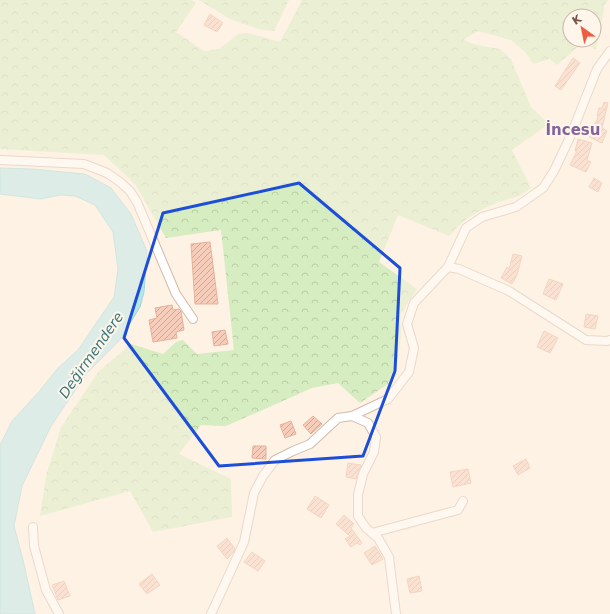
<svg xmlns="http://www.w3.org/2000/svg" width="610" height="614" font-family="'DejaVu Sans',sans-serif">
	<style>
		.forest { fill: url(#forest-crowns); fill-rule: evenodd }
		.water { fill: #b7e5e8; stroke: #9cd6db }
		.building { fill: url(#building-hatch); stroke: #e8b199 }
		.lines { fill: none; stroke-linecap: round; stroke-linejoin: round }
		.minor-casing { stroke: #d2baac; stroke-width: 10 }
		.minor { stroke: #fff; stroke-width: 8 }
		.marked { fill: none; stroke: #1d4ed8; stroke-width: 3; stroke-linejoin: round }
		.labels { text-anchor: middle; stroke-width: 4; stroke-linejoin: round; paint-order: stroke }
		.water-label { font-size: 14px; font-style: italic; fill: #3a787e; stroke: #fff6eb }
		.quarter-label { font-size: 15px; font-weight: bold; fill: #84639c; stroke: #fff6eb }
	</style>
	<defs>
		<pattern id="forest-crowns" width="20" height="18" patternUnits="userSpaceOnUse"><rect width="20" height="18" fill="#d6ecc1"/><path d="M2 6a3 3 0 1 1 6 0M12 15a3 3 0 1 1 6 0" fill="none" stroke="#bbcca7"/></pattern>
		<pattern id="building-hatch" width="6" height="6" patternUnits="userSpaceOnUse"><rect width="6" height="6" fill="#f5cdba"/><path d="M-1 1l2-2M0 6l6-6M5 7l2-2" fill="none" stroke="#cba999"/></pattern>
	</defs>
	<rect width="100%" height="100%" fill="#fef2e4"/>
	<!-- forest -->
	<g class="forest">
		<path d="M0,0h192l4,3 -20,29 28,19 15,-2 19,-15 10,-1 32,9 22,-42h307l-4,4 -9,45 -15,-5 -24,21 -7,-6 -17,5 -7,-11 -15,-13 -33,-9 -15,9 14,5 23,4 11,10 20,48 18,17 -37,26 19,38 -12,8 -20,6 -14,6 -19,11 -17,17 -51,-21 -19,47 38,27 -17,26 1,21 -3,21 -10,27 -28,19 -22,-20 -26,5 -86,38 -25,-1 -22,29 52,25 1,38 -79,15 -23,-41 -90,25 6,-40 15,-49 38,-56 32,-27 32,10 13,-12 7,-2 14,14 37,-4 -13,-120 -55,8 -31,-54 -31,-29 -104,-6zM570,16h24v24h-24z"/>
		<polygon points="199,0 289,0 274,31 258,29 230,19"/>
	</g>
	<!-- water -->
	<polygon class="water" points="0,168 32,169 85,174 111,188 131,214 147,251 144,292 140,307 119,341 87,373 51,426 22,486 14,526 23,560 35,614 0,614 0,445 12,421 38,393 58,368 78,350 114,297 118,269 113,232 95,205 75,196 60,195 41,199 0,194"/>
	<!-- building -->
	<g class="building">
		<polygon points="210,14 223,23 217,32 204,25"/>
		<polygon points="573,58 580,63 561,90 555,86"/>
		<polygon points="604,102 608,103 602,128 607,131 602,143 589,137 598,117 597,116 599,108 602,108"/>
		<polygon points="578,139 592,143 587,160 591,162 586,172 570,165 577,151 575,151"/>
		<polygon points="594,178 602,183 598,192 589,187"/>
		<polygon points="210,242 218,304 195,304 191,244"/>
		<polygon points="513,254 522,256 517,275 512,284 501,278 507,267 509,269"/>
		<polygon points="549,279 563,284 556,300 543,294"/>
		<polygon points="172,305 173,310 179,309 181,311 184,330 176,332 177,338 153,342 149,320 157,318 155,308"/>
		<polygon points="586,314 598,316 595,329 584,327"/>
		<polygon points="225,330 228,344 214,346 212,332"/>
		<polygon points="544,331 558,338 550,353 537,347"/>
		<polygon points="313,416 322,424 311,434 303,425"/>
		<polygon points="291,421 296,434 285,438 280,425"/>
		<polygon points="253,446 266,446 266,459 252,458"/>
		<polygon points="526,459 530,468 518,475 513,466"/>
		<polygon points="348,463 361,465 356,479 346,477"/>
		<polygon points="468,469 471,483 453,487 450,472"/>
		<polygon points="315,496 329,505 321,518 307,509"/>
		<polygon points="344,515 354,524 351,528 362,543 360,545 357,543 351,547 345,539 350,536 336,524"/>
		<polygon points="227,538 235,549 232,554 227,559 217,546"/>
		<polygon points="375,546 383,559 372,565 364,553"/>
		<polygon points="252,552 265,561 258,571 244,562"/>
		<polygon points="152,574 160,585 147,594 139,584"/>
		<polygon points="419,576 422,591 410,593 407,579"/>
		<polygon points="64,581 70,596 58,600 52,585"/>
	</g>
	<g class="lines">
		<defs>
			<g id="minor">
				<polyline points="0,160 84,164 107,173 120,182 130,191 137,202 176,294 193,319"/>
				<polyline points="448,267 459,269 509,291 586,340 607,341 610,340"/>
				<polyline points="352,416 368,423 376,437 374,452 363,474 358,495 358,516 366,528 378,538 389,557 396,614"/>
				<polyline points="33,527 34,546 46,590 59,614"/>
				<polyline points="372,533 458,510 463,501"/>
				<polyline points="211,614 244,542 254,493 263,476 275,460 293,451 310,444 338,418 352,416 388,399 409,372 414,348 407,324 414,303 448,267 466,228 482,217 516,207 543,188 554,171 571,135 597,69 610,51"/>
			</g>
		</defs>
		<!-- minor casing -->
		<use href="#minor" class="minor-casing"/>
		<!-- minor -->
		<use href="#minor" class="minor"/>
	</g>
	<!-- marked area -->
	<path d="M0 0H610V614H0ZM299,183l101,85 -5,103 -32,85 -144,10 -95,-128 39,-125z" fill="#fef2e4" fill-opacity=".55" fill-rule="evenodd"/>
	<path class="marked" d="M299,183l101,85 -5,103 -32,85 -144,10 -95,-128 39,-125z"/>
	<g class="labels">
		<!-- water labels -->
		<g class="water-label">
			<text transform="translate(91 355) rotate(-55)" y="5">Değirmendere</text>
		</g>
		<!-- quarter labels -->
		<g class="quarter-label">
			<text x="573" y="135">İncesu</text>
		</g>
	</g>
	<!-- north arrow -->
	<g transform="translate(582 28) rotate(327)"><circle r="19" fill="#fff6eb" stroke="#c9b6aa"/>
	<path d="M0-3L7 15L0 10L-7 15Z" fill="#ef5c42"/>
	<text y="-6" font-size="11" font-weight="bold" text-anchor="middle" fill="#785548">K</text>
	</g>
</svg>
